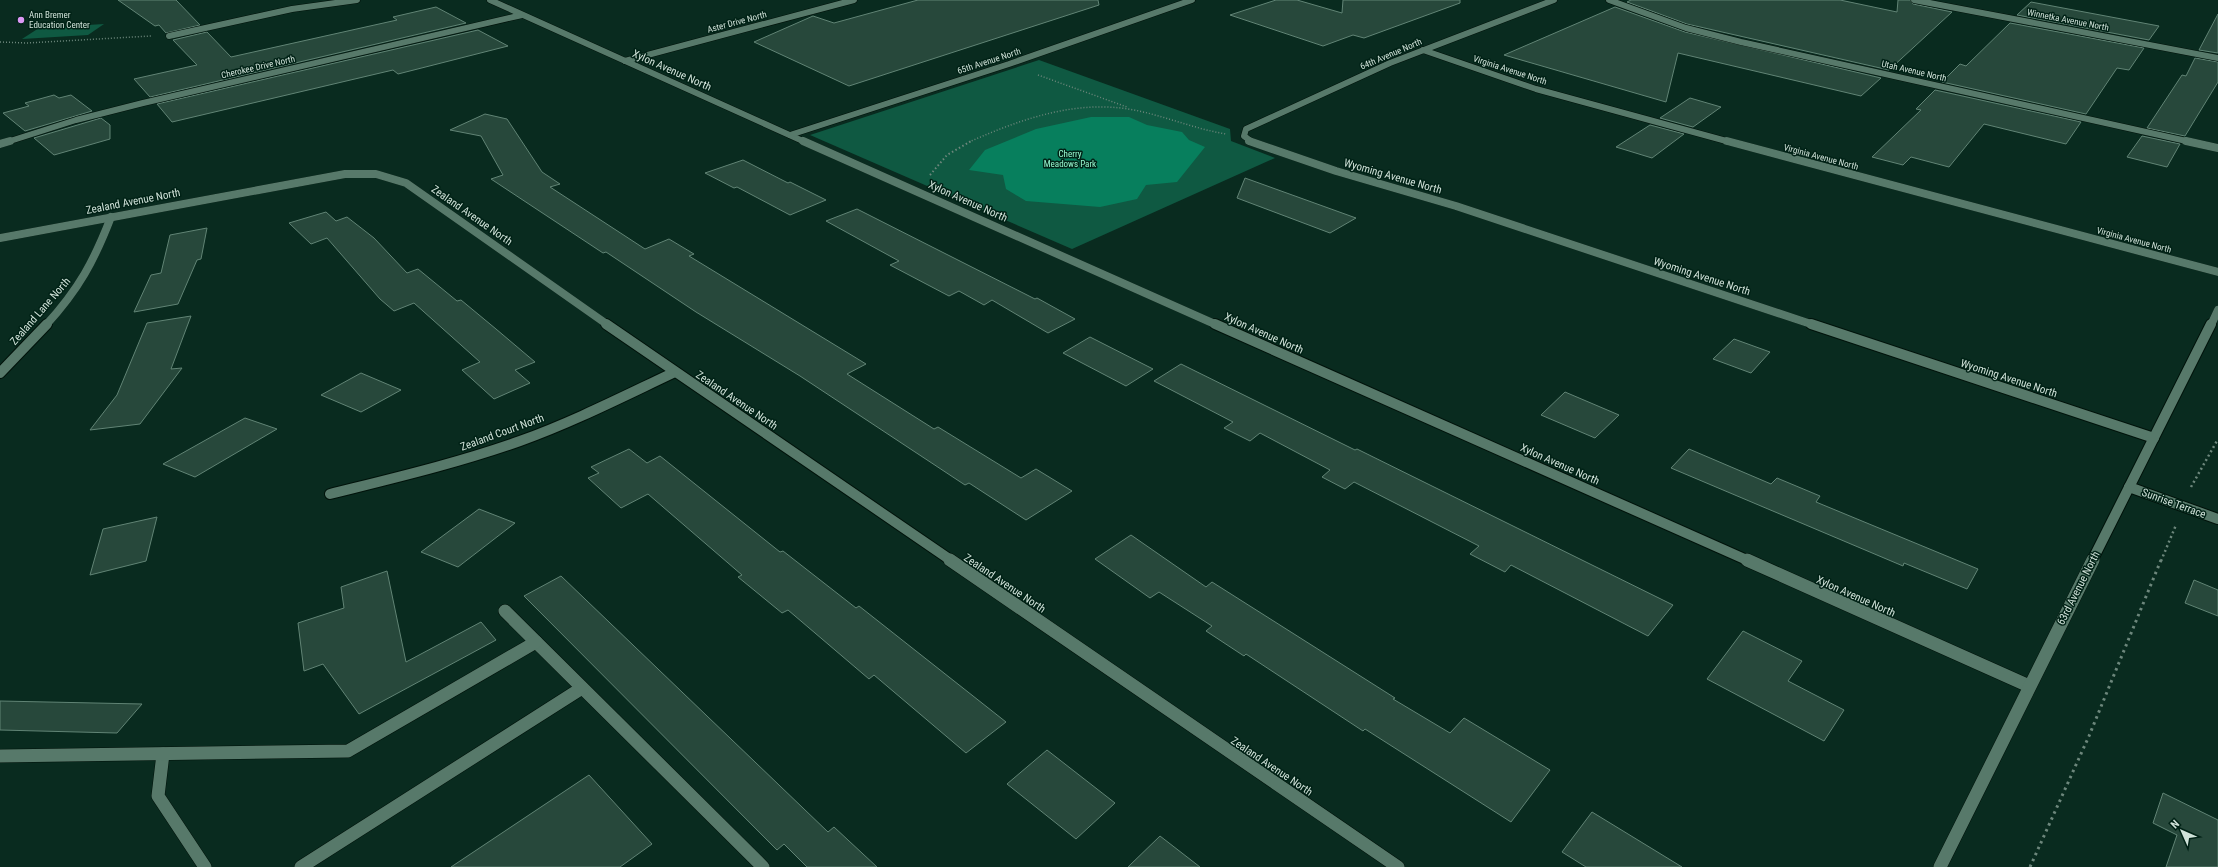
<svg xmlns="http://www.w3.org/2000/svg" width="2218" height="867" font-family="'Roboto Condensed',sans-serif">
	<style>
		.green { fill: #0f5942 }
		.water { fill: #077f5d }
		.building { fill: #27483b; stroke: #618475 }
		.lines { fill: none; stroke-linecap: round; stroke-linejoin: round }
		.lane-far1-casing { stroke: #00120a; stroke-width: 7 }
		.lane-casing { stroke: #00120a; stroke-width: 14 }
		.street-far3-casing { stroke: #00120a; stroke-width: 7 }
		.street-far2-casing { stroke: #00120a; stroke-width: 8 }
		.street-far1-casing { stroke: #00120a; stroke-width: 12 }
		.street-casing { stroke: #00120a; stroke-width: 14 }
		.secondary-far3-casing { stroke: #00120a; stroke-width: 7 }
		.secondary-far2-casing { stroke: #00120a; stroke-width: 8 }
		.secondary-far1-casing { stroke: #00120a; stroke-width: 12 }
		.secondary-casing { stroke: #00120a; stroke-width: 14 }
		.path-far3 { stroke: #6d877c; stroke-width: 1.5; stroke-dasharray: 1 2; stroke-linecap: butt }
		.path-far2 { stroke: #6d877c; stroke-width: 2; stroke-dasharray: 1.5 2.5; stroke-linecap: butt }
		.path-far1 { stroke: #6d877c; stroke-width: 2.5; stroke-dasharray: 2 3; stroke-linecap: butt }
		.path { stroke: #6d877c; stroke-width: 3; stroke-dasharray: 2.5 4; stroke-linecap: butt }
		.lane-far1 { stroke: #57796a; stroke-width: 6 }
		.lane { stroke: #57796a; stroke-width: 13 }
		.street-far3 { stroke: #57796a; stroke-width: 6 }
		.street-far2 { stroke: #57796a; stroke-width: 8 }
		.street-far1 { stroke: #57796a; stroke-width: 10 }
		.street { stroke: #57796a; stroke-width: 13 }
		.secondary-far3 { stroke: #57796a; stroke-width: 6 }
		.secondary-far2 { stroke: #57796a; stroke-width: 8 }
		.secondary-far1 { stroke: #57796a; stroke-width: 10 }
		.secondary { stroke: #57796a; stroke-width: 13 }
		.poi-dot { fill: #dc99f5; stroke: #002216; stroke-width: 1.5 }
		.labels { text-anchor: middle; stroke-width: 3; stroke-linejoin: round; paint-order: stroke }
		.far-poi-label { font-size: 9px; fill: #d0e2d9; stroke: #002216; text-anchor: start }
		.far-street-label { font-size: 9px; fill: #d0e2d9; stroke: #002216 }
		.far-park-label { font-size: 9px; fill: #97fad1; stroke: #002216 }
		.street-label { font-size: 11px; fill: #d0e2d9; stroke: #002216 }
	</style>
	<rect width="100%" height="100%" fill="#092b1f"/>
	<!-- green -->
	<g class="green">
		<polygon points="104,24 88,35 22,39 39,28"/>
		<polygon points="1039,60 1230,129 1231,141 1275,158 1072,249 810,135"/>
	</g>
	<!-- water -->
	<polygon class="water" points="1091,117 1129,117 1147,125 1182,132 1189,140 1205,147 1177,182 1146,185 1137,199 1100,207 1026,201 1006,189 1003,175 969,170 985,150 1036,129"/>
	<!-- building -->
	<g class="building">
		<polygon points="118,0 176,0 200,25 166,33 159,25 155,26"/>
		<polygon points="918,0 1098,0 1099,5 849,86 754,42 813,16 834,23"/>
		<polygon points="1276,0 1297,0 1342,13 1343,0 1460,0 1460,3 1364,38 1353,35 1323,46 1230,15"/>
		<polygon points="1631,0 1840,0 1897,12 1898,0 1910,0 1913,4 1952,12 1889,70 1687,24 1627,2"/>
		<polygon points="2031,2 2159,26 2149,40 2017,15"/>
		<polygon points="436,7 466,23 150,97 134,79 197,65 173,40 207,32 231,57 397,20 393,17"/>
		<polygon points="1615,7 1685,32 1881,78 1861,96 1678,53 1666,102 1504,55"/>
		<polygon points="2218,14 2218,53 2199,50"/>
		<polygon points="2010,23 2144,48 2129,70 2117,68 2086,114 1942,82 1960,64 1966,66"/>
		<polygon points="478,30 508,46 398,74 393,70 172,122 157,104"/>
		<polygon points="2195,58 2218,62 2218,82 2185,136 2147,128 2182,75 2186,76"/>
		<polygon points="1935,90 2081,122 2066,144 1984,124 1949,167 1911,157 1903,165 1872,157 1921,110 1916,109"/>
		<polygon points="54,95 59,98 71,95 92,111 25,131 3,113 29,106 25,103"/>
		<polygon points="1690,98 1721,107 1693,127 1660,118"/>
		<polygon points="485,114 507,119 542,172 560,184 550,187 645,249 669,239 694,254 689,256 866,364 847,374 934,429 938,427 1021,478 1036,469 1072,491 1026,520 969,483 965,485 800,376 696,312 606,252 603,253 491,179 503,175 481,136 450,130"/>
		<polygon points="101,118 110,125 110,139 54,155 34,138"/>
		<polygon points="1650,125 1684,134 1652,158 1616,147"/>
		<polygon points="2142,136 2180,144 2167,167 2127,157"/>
		<polygon points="743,160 788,183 790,182 826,200 790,215 737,187 734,188 705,173"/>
		<polygon points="1245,178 1356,218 1330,233 1237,198"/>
		<polygon points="857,209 1035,299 1037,298 1075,319 1048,333 992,300 984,305 959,291 949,296 890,265 899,261 826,221"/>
		<polygon points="326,212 336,221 347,217 374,238 407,273 418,269 457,301 461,300 496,329 535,362 515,370 530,383 494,399 462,370 480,362 414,303 394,311 380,299 327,238 311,244 289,223"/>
		<polygon points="207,228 201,259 197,260 178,304 134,312 151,275 161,273 170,235"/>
		<polygon points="191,316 171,369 182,368 140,424 90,430 117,395 147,323"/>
		<polygon points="1090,337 1153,369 1126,386 1063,353"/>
		<polygon points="1734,339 1770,352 1751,373 1713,359"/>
		<polygon points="1181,364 1355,450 1357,449 1673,605 1648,636 1511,565 1505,572 1470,554 1479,546 1354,482 1345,489 1322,477 1330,470 1260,433 1250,441 1224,428 1233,422 1154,381"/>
		<polygon points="361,373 401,390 361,412 321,395"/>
		<polygon points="1565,392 1619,415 1595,438 1541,415"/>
		<polygon points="245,418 277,429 195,477 163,464"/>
		<polygon points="629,449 647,463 660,456 780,552 783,551 856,608 859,606 1006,722 966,753 874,675 869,679 788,610 782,613 738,577 742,575 648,494 621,508 588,478 599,473 591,467"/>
		<polygon points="1689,449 1771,484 1777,478 1820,496 1816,502 1978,569 1967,589 1904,563 1903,566 1671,468"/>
		<polygon points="479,509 515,523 458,567 421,552"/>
		<polygon points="157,517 146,561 90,575 103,529"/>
		<polygon points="1131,535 1206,587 1212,582 1395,698 1393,699 1450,733 1464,718 1550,770 1511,822 1365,729 1363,731 1246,654 1244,656 1206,631 1212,626 1159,592 1150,598 1095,559"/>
		<polygon points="387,571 406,662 481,622 496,640 359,714 323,664 304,671 298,623 344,608 341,587"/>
		<polygon points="561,576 828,832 834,827 877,867 807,867 784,844 777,850 524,596"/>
		<polygon points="2194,580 2218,590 2218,616 2185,603"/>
		<polygon points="1743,631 1802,661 1788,681 1844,710 1824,741 1707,679"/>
		<polygon points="0,701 142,704 117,733 0,730"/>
		<polygon points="1047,750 1115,803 1076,839 1007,784"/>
		<polygon points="589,775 652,844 620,867 451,867"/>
		<polygon points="2163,793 2218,820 2218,867 2166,867 2177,835 2153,823"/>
		<polygon points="1592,812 1682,867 1586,867 1562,852"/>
		<polygon points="1160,836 1200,867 1128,867"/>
	</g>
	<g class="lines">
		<defs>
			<polyline id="lane-far1" points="169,36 292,9 357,0"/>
			<g id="lane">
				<polyline points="505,611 763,867"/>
				<polyline points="163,754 158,796 205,867"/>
				<polyline points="0,756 348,751 536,642"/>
				<polyline points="301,867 582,688"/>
			</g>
			<g id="street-far3">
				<polyline points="490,0 805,142"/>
				<polyline points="1609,0 1686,28 1741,42 2191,142"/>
				<polyline points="1423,50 1536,89 1730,142"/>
				<polyline points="625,61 854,0"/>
				<polyline points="790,135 1009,64 1192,0"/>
				<polyline points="7,142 76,120 143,103 522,15"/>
				<polyline points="1252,142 1244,136 1246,129 1390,63 1554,0"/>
			</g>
			<g id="street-far2">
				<polyline points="803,141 1217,325"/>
				<polyline points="1249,141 1336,171 1456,206 1814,325"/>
				<polyline points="1727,141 2218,272"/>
				<polyline points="2186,141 2218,148"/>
				<polyline points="0,144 10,141"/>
				<polyline points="0,238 345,174 376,174 406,183 608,325"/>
				<path d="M46,325c33,-36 48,-64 65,-108"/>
			</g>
			<g id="street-far1">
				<polyline points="606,324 952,561"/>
				<polyline points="1215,324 1749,561"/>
				<polyline points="1811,324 2154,438"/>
				<polyline points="0,373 47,324"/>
				<polyline points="2129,487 2218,519"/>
				<path d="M330,494c64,-16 128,-31 190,-53 53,-19 104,-45 155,-69"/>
			</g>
			<g id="street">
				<polyline points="950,560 1398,867"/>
				<polyline points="1747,560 2029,686"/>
			</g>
			<polyline id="secondary-far3" points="1914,0 2218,58"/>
			<polyline id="secondary-far2" points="2211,325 2218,310"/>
			<polyline id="secondary-far1" points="2092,561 2211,324"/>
			<polyline id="secondary" points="1940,867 2093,560"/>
		</defs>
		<!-- lane-far1 casing -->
		<use href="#lane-far1" class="lane-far1-casing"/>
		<!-- lane casing -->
		<use href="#lane" class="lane-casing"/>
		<!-- street-far3 casing -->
		<use href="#street-far3" class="street-far3-casing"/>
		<!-- street-far2 casing -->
		<use href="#street-far2" class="street-far2-casing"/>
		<!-- street-far1 casing -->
		<use href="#street-far1" class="street-far1-casing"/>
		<!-- street casing -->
		<use href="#street" class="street-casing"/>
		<!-- secondary-far3 casing -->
		<use href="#secondary-far3" class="secondary-far3-casing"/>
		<!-- secondary-far2 casing -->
		<use href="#secondary-far2" class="secondary-far2-casing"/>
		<!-- secondary-far1 casing -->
		<use href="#secondary-far1" class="secondary-far1-casing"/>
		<!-- secondary casing -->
		<use href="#secondary" class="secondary-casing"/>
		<!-- path-far3 -->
		<g class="path-far3">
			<polyline points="0,42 27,43 151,36"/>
			<polyline points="1038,75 1127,107"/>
			<path d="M969,142c52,-23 108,-43 165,-32 31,6 61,19 92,24"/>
		</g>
		<!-- path-far2 -->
		<polyline class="path-far2" points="930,175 947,155 971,141"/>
		<!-- path-far1 -->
		<g class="path-far1">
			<polyline points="2191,487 2218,439"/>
			<polyline points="2161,561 2176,525"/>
		</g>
		<!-- path -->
		<polyline class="path" points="2030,867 2089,736 2161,560"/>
		<!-- lane-far1 -->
		<use href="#lane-far1" class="lane-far1"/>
		<!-- lane -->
		<use href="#lane" class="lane"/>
		<!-- street-far3 -->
		<use href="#street-far3" class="street-far3"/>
		<!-- street-far2 -->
		<use href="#street-far2" class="street-far2"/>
		<!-- street-far1 -->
		<use href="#street-far1" class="street-far1"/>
		<!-- street -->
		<use href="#street" class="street"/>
		<!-- secondary-far3 -->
		<use href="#secondary-far3" class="secondary-far3"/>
		<!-- secondary-far2 -->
		<use href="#secondary-far2" class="secondary-far2"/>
		<!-- secondary-far1 -->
		<use href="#secondary-far1" class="secondary-far1"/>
		<!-- secondary -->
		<use href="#secondary" class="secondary"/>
	</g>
	<!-- markers -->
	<circle class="poi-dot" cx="21" cy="20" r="4"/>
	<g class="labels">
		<!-- far-poi labels -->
		<g class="far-poi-label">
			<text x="29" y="18">Ann Bremer<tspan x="29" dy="10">Education Center</tspan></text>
		</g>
		<!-- far-street labels -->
		<g class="far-street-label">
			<text transform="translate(2068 20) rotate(11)" y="3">Winnetka Avenue North</text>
			<text transform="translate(737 22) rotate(-15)" y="3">Aster Drive North</text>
			<text transform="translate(1391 54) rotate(-23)" y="3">64th Avenue North</text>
			<text transform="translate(989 61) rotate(-18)" y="3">65th Avenue North</text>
			<text transform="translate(258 67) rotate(-13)" y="3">Cherokee Drive North</text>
			<text transform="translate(1510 70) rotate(18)" y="3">Virginia Avenue North</text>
			<text transform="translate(1914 71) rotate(13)" y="3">Utah Avenue North</text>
			<text transform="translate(1821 157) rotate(15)" y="3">Virginia Avenue North</text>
			<text transform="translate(2134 240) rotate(15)" y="3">Virginia Avenue North</text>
		</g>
		<!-- far-park labels -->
		<g class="far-park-label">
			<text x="1070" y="157">Cherry<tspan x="1070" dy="10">Meadows Park</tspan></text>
		</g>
		<!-- street labels -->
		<g class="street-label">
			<text transform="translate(672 70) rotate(24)" y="4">Xylon Avenue North</text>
			<text transform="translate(1393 176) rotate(16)" y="4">Wyoming Avenue North</text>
			<text transform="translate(133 201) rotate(-11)" y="4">Zealand Avenue North</text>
			<text transform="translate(968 201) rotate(24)" y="4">Xylon Avenue North</text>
			<text transform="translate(472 215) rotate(35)" y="4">Zealand Avenue North</text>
			<text transform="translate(1702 276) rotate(18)" y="4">Wyoming Avenue North</text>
			<text transform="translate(40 311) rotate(-49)" y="4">Zealand Lane North</text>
			<text transform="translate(1264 333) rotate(24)" y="4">Xylon Avenue North</text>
			<text transform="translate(2009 378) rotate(18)" y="4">Wyoming Avenue North</text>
			<text transform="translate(737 400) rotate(34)" y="4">Zealand Avenue North</text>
			<text transform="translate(502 432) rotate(-20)" y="4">Zealand Court North</text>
			<text transform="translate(1560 464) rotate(24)" y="4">Xylon Avenue North</text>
			<text transform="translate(2174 503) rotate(20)" y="4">Sunrise Terrace</text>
			<text transform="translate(1005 583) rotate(34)" y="4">Zealand Avenue North</text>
			<text transform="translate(2078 588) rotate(-63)" y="4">63rd Avenue North</text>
			<text transform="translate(1856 596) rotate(24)" y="4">Xylon Avenue North</text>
			<text transform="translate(1272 766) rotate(34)" y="4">Zealand Avenue North</text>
		</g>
	</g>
	<!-- north arrow -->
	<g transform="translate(2182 831) rotate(315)" stroke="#002216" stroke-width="3" paint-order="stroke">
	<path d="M0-3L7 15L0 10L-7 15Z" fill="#d0e2d9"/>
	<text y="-6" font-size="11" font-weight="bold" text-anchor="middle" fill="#d0e2d9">N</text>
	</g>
</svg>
